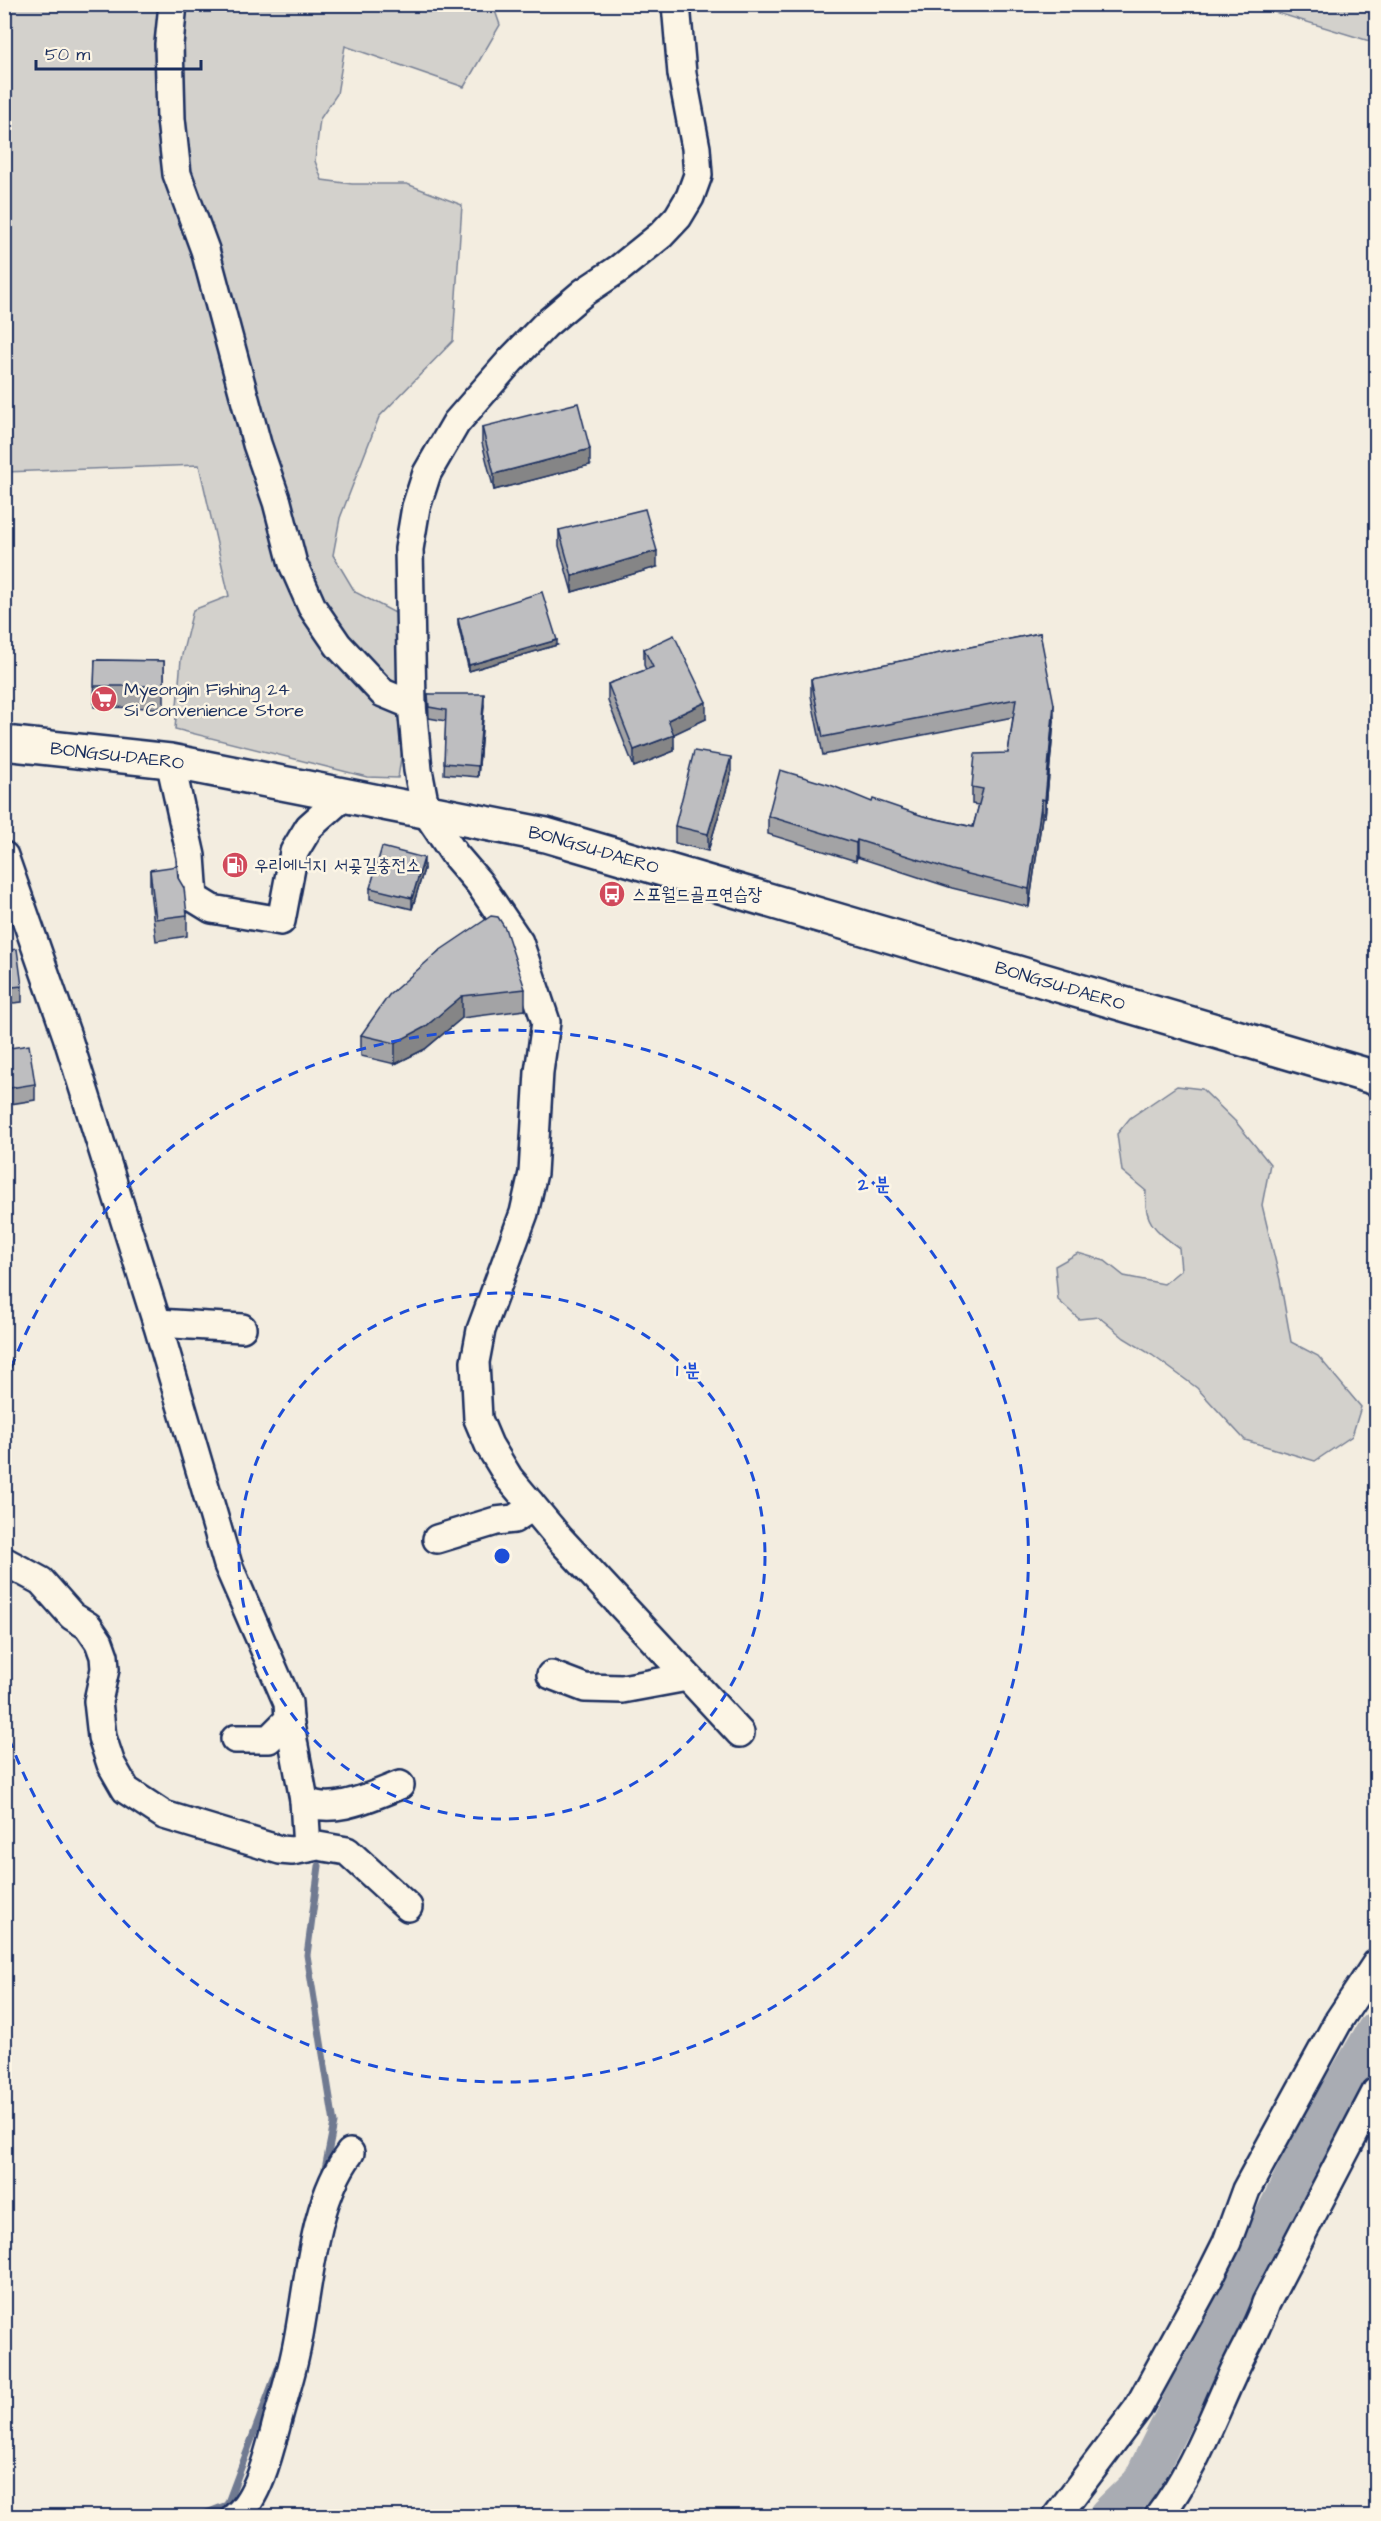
<svg xmlns="http://www.w3.org/2000/svg" width="1381" height="2521" font-family="'Architects Daughter','Poor Story',sans-serif">
	<style>
		.green { fill: #d3d1cc; stroke: #778095; stroke-width: 1.5 }
		.lines { fill: none; stroke-linecap: round; stroke-linejoin: round }
		.stream { stroke: #707a91; stroke-width: 7 }
		.river { stroke: #a9acb3; stroke-width: 39 }
		.minor-casing { stroke: #1b2f5e; stroke-width: 32 }
		.major-casing { stroke: #1b2f5e; stroke-width: 38 }
		.minor { stroke: #fcf5e5; stroke-width: 27 }
		.major { stroke: #fcf5e5; stroke-width: 33 }
		.wall { fill: #a3a3a5; stroke: #1b2f5e; stroke-width: 1.5 }
		.shaded-wall { fill: #858586; stroke: #1b2f5e; stroke-width: 1.5 }
		.building { fill: #bebec0; stroke: #1b2f5e; stroke-width: 1.5 }
		.ring { fill: none; stroke: #1d4ed8; stroke-width: 3; stroke-dasharray: 10 8 }
		.labels { text-anchor: middle; stroke-width: 5; stroke-linejoin: round; paint-order: stroke }
		.poi-label { font-size: 18px; fill: #1b2f5e; stroke: #fcf5e5; text-anchor: start }
		.street-label { font-size: 18px; fill: #1b2f5e; stroke: #fcf5e5 }
		.centre { fill: #1d4ed8; stroke: #fcf5e5; stroke-width: 3 }
		.ring-label { font-size: 18px; text-anchor: middle; font-weight: bold; fill: #1d4ed8; stroke: #fcf5e5; stroke-width: 5; stroke-linejoin: round; paint-order: stroke }
	</style>
	<rect width="100%" height="100%" fill="#f3ede0"/>
	<filter id="ink" filterUnits="userSpaceOnUse"><feTurbulence type="fractalNoise" baseFrequency=".0167" numOctaves="2"/><feDisplacementMap in="SourceGraphic" scale="12" xChannelSelector="R" yChannelSelector="G"/><feConvolveMatrix kernelMatrix="1 2 1 2 8 2 1 2 1" color-interpolation-filters="sRGB"/></filter>
	<g filter="url(#ink)">
		<!-- green -->
		<g class="green">
			<polygon points="4,5 493,5 500,25 464,87 345,46 337,94 320,119 315,161 322,180 352,184 407,184 462,205 453,341 379,417 340,518 333,555 355,592 403,617 405,731 398,778 367,777 175,729 181,659 193,610 229,596 199,465 5,472"/>
			<polygon points="1252,5 1376,5 1376,43 1255,6"/>
			<path d="M1177,1086l25,3 34,33 34,42 -8,41 18,75 11,62 27,14 43,51 -9,29 -37,25 -70,-21 -48,-52 -45,-33 -28,-17 -25,-21 -20,2 -21,-19 -3,-34 23,-13 27,8 19,15 40,8 17,-14 -2,-22c-24,-18 -36,-26 -33,-57l-24,-20 -5,-37 13,-16z"/>
		</g>
		<g class="lines">
			<!-- stream -->
			<g class="stream">
				<polyline points="319,1866 307,1955 334,2123 324,2174"/>
				<polyline points="199,2516 227,2505 279,2366"/>
			</g>
			<!-- river -->
			<polyline class="river" points="1108,2516 1141,2484 1318,2129 1376,2031"/>
			<defs>
				<g id="minor">
					<polyline points="173,4 169,44 171,119 177,174 205,250 257,444 277,502 293,564 312,607 338,645 383,693 412,705"/>
					<polyline points="676,4 682,74 696,148 698,175 690,197 678,217 661,235 620,268 584,292 545,325 511,360 456,423 427,473 416,507 409,549 412,705 418,770 426,812 455,855 479,883 519,942 546,1022 539,1072 533,1173 524,1213 481,1330 475,1362 478,1419 489,1445 509,1478 560,1539 740,1733"/>
					<polyline points="170,761 191,856 194,898 212,909 281,921 294,852 309,827 345,795"/>
					<polyline points="4,856 67,1036 157,1323 228,1565 288,1703 289,1719 269,1739 235,1739"/>
					<polyline points="157,1323 242,1328"/>
					<polyline points="437,1539 496,1521 514,1519 526,1511 530,1503"/>
					<polyline points="4,1561 41,1581 72,1616 88,1626 99,1642 104,1656 105,1669 98,1701 102,1737 111,1764 126,1790 164,1815 280,1850 292,1851 318,1846 347,1851 408,1907"/>
					<polyline points="551,1675 585,1688 622,1689 687,1677"/>
					<polyline points="289,1719 304,1800 307,1848"/>
					<path d="M304,1800c26,17 70,-5 96,-15"/>
					<path d="M236,2516c22,-18 33,-63 40,-90 6,-24 14,-47 19,-71 14,-62 16,-151 55,-202"/>
					<polyline points="1057,2516 1138,2408 1209,2278 1227,2242 1246,2190 1339,2020 1376,1964"/>
					<path d="M1159,2516c32,-41 50,-90 72,-138 11,-26 26,-48 35,-75l110,-211"/>
				</g>
				<g id="major">
					<path id="s1" d="M4,743l166,18 376,74 830,243"/>
				</g>
			</defs>
			<!-- minor casing -->
			<use href="#minor" class="minor-casing"/>
			<!-- major casing -->
			<use href="#major" class="major-casing"/>
			<!-- minor -->
			<use href="#minor" class="minor"/>
			<!-- major -->
			<use href="#major" class="major"/>
		</g>
		<!-- wall -->
		<g class="wall">
			<polygon points="482,427 590,465 494,490 482,443"/>
			<polygon points="559,530 657,567 572,592 559,546"/>
			<polygon points="458,619 557,645 469,671 458,624"/>
			<polygon points="1040,633 1054,721 1045,817 1042,817 1029,907 952,888 857,857 856,861 768,834 768,816 872,802 923,816 973,827 979,805 972,804 972,787 1008,753 1013,717 823,755 811,696 811,679"/>
			<polygon points="644,649 706,719 673,734 674,751 634,767 608,701 608,684 646,670 644,665"/>
			<polygon points="95,660 164,661 164,708 94,707"/>
			<polygon points="428,694 484,705 478,777 444,774 446,721 429,718"/>
			<polygon points="731,774 708,851 675,843 675,826"/>
			<polygon points="424,869 412,909 370,899 370,888"/>
			<polygon points="150,870 178,878 187,915 187,936 156,941 150,891"/>
			<polygon points="4,951 22,986 22,1002 4,1004"/>
			<polygon points="439,951 525,989 525,1010 462,1018 425,1049 395,1064 361,1056 361,1035"/>
			<polygon points="4,1049 35,1084 35,1100 4,1105"/>
		</g>
		<!-- shaded-wall -->
		<g class="shaded-wall">
			<polygon points="590,449 590,465 494,490 494,474"/>
			<polygon points="657,551 657,567 572,592 572,576"/>
			<polygon points="557,640 557,645 469,671 469,665"/>
			<polygon points="484,694 484,705 478,777 478,766"/>
			<polygon points="706,702 706,719 668,737 668,720"/>
			<polygon points="1054,704 1054,721 1045,817 1045,800"/>
			<polygon points="674,735 674,751 634,767 634,750"/>
			<polygon points="731,757 731,774 708,851 708,834"/>
			<polygon points="1042,799 1042,817 1029,907 1029,889"/>
			<polygon points="857,840 857,857 856,861 856,843"/>
			<polygon points="424,858 424,869 412,909 412,898"/>
			<polygon points="462,996 462,1018 425,1049 395,1064 395,1043"/>
		</g>
		<!-- building -->
		<g class="building">
			<polygon points="578,403 590,449 494,474 482,427"/>
			<polygon points="645,509 657,551 572,576 559,530"/>
			<polygon points="542,592 557,640 469,665 458,619"/>
			<polygon points="1040,633 1054,704 1045,800 1042,799 1029,889 952,870 857,840 856,843 768,816 780,770 833,786 872,802 873,799 923,816 973,827 983,789 972,787 975,754 1008,753 1016,699 823,737 811,679"/>
			<polygon points="674,635 706,702 668,720 674,735 634,750 608,684 653,667 644,649"/>
			<polygon points="95,660 164,661 164,686 94,686"/>
			<polygon points="428,694 484,694 478,766 444,763 446,710 429,707"/>
			<polygon points="694,751 731,757 708,834 675,826"/>
			<polygon points="382,847 424,858 412,898 370,888"/>
			<polygon points="177,866 178,878 184,888 187,915 156,919 150,870"/>
			<polygon points="491,916 498,917 505,928 525,989 462,996 425,1027 395,1043 361,1035 389,995 439,951"/>
			<polygon points="17,949 22,986 4,988 4,951"/>
			<polygon points="29,1045 35,1084 4,1089 4,1049"/>
		</g>
	</g>
	<!-- distance rings -->
	<g class="ring">
		<circle cx="502" cy="1556" r="263"/>
		<path d="M5 1385A526 526 0 1 1 5 1727"/>
	</g>
	<!-- icons -->
	<defs>
		<symbol id="supermarket-disc" viewBox="-11 -11 22 22"><circle r="9.5" fill="#d1495b" stroke="#fcf5e5"/><path d="M-6-5.5h2.5l.6 2H6L4.5 2H-2.5L-4.4-4H-6ZM-1.5 3.2a1.3 1.3 0 1 0 .1 0ZM3 3.2a1.3 1.3 0 1 0 .1 0Z" fill="#fff"/></symbol>
		<symbol id="fuel-disc" viewBox="-11 -11 22 22"><circle r="9.5" fill="#d1495b" stroke="#fcf5e5"/><path d="M-5.5-6h7V0h2V4h1.3V-2.5L3-4.5l.8-.8L6-3V5H2.5V1h-1V6h-7ZM-4.2-4.7v3.2H.2V-4.7Z" fill="#fff"/></symbol>
		<symbol id="bus-disc" viewBox="-11 -11 22 22"><circle r="9.5" fill="#d1495b" stroke="#fcf5e5"/><path d="M-5-6H5V4H4V6H2V4H-2V6H-4V4H-5ZM-3.5-4V0h7V-4ZM-3.5 1.2v1.5H-2V1.2ZM2 1.2v1.5H3.5V1.2Z" fill="#fff"/></symbol>
	</defs>
	<g fill-rule="evenodd">
		<use href="#supermarket-disc" x="89" y="684" width="30" height="30"/>
		<use href="#fuel-disc" x="220" y="850" width="30" height="30"/>
		<use href="#bus-disc" x="597" y="879" width="30" height="30"/>
	</g>
	<g class="labels">
		<!-- poi labels -->
		<g class="poi-label">
			<text x="124" y="695">Myeongin Fishing 24<tspan x="124" dy="21">Si Convenience Store</tspan></text>
			<text x="254" y="871">우리에너지 서곶길충전소</text>
			<text x="632" y="900">스포월드골프연습장</text>
		</g>
		<!-- street labels -->
		<g class="street-label">
			<text dy="6" stroke="none"><textPath href="#s1" startOffset="114">BONGSU-DAERO</textPath></text>
			<text dy="6" stroke="none"><textPath href="#s1" startOffset="600">BONGSU-DAERO</textPath></text>
			<text dy="6" stroke="none"><textPath href="#s1" startOffset="1086">BONGSU-DAERO</textPath></text>
		</g>
	</g>
	<circle cx="502" cy="1556" r="9" class="centre"/>
	<g class="ring-label">
		<text x="874" y="1190">2 분</text>
		<text x="688" y="1376">1 분</text>
	</g>
	<!-- margin -->
	<rect width="1381" height="2521" fill="none" stroke="#fcf5e5" stroke-width="24"/>
	<rect x="12" y="12" width="1357" height="2497" fill="none" stroke="#1b2f5e" stroke-width="2" filter="url(#ink)"/>
	<!-- scale -->
	<path d="M36 60v9h165v-9" fill="none" stroke="#1b2f5e" stroke-width="3"/>
	<text x="45" y="60" font-size="18" fill="#1b2f5e" stroke="#fcf5e5" stroke-width="4.5" paint-order="stroke">50 m</text>
</svg>
